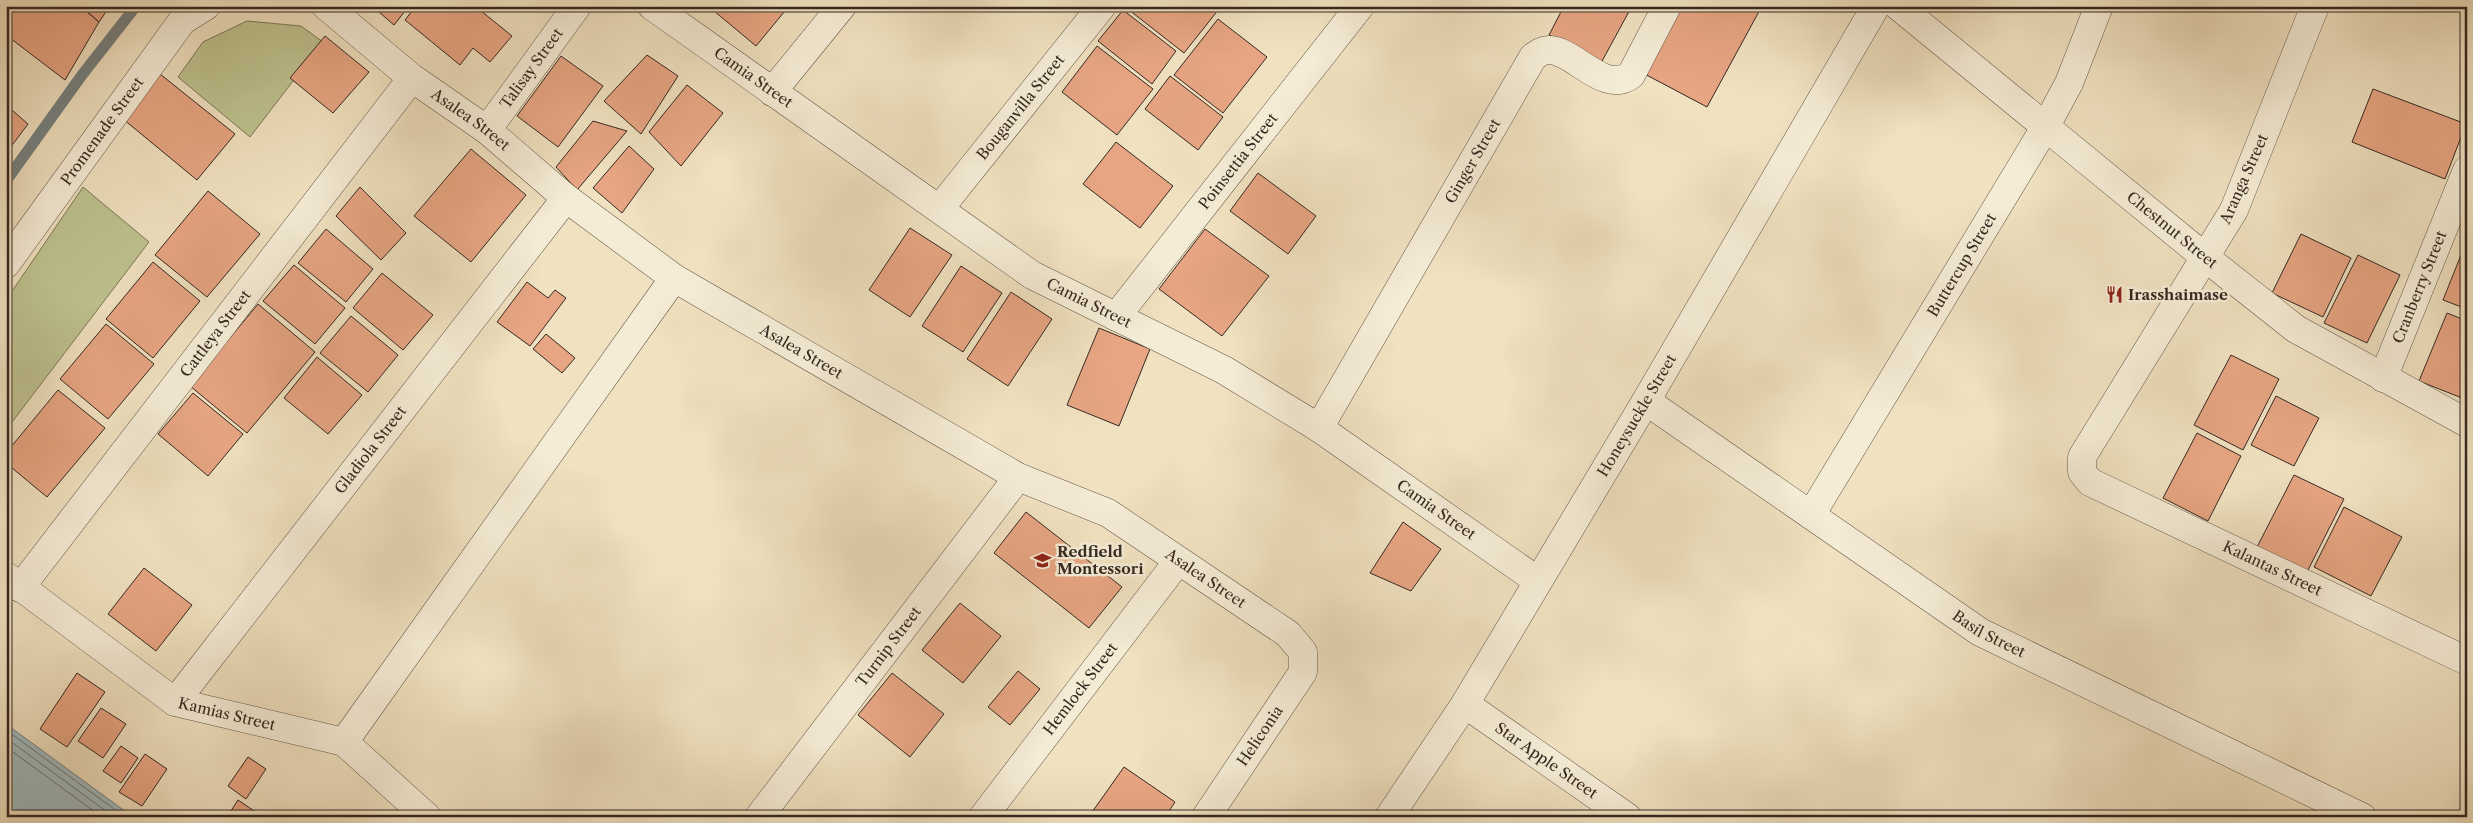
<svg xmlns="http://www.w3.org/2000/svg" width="2473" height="823" font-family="'Libre Caslon Text',serif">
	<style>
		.green { fill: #bec28f; stroke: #7a7658 }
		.water { fill: #a0babe; stroke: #758080 }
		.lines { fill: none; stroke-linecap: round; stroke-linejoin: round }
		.shore { stroke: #6a7270; stroke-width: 1 }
		.stream { stroke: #758080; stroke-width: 11 }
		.building { fill: #e7a583; stroke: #352922 }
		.minor-casing { stroke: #64574a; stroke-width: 29 }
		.minor { stroke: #f5ecd6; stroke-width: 28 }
		.labels { text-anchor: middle; stroke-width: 5; stroke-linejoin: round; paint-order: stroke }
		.street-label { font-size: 15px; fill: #352922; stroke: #f5ecd6 }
		.poi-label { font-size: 15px; font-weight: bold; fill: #352922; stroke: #f5ecd6; text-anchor: start }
	</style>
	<rect width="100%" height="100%" fill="#f0e1c0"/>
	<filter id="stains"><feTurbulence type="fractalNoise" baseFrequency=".004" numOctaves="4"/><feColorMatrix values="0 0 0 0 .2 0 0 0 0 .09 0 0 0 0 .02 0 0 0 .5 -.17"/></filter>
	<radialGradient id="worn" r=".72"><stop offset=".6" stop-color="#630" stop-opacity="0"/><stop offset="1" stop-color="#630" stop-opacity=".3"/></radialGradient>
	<!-- green -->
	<g class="green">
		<polygon points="247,21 301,26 323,42 250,137 178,77 203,42"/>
		<polygon points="83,187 149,242 6,430 6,300"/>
	</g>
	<!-- water -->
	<polygon class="water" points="6,724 133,817 6,817"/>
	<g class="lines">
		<!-- shore -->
		<g class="shore">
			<polyline points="6,730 125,817"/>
			<polyline points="6,738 114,817"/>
			<polyline points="6,747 102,817"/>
		</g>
		<!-- stream -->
		<polyline class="stream" points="6,181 82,75 136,6"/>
	</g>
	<!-- building -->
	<g class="building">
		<polygon points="9,6 80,6 99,22 65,80 6,35 6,10"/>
		<polygon points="81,6 110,6 99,22"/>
		<polygon points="372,6 409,6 394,25"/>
		<polygon points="416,6 475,6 512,36 490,62 473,48 460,65 405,20"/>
		<polygon points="708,6 789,6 756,46"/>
		<polygon points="1124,6 1215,6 1219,9 1184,53"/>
		<polygon points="1564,6 1632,6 1601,63 1549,35"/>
		<polygon points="1675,6 1762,6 1707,107 1639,71"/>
		<polygon points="1123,10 1176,51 1152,84 1098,41"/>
		<polygon points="1218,19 1267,57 1223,113 1174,75"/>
		<polygon points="325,36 369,72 333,113 290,78"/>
		<polygon points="1097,46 1153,89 1117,135 1062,92"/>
		<polygon points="647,55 678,76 641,134 604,101"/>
		<polygon points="561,56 603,86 558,147 517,116"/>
		<polygon points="160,74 235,134 197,180 123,119"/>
		<polygon points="1170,76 1223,117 1198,150 1145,109"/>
		<polygon points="687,85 723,113 681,166 649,132"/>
		<polygon points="2373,89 2466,124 2445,179 2352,142"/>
		<polygon points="6,105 28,124 7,152 6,151"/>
		<polygon points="593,121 627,131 577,190 556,167"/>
		<polygon points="1116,142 1173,186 1140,228 1083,184"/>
		<polygon points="629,146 654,169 622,213 593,188"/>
		<polygon points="471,149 526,195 471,262 414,216"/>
		<polygon points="1258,173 1316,216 1288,254 1230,211"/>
		<polygon points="360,187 406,233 381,260 336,216"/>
		<polygon points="208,191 260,234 207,297 155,255"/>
		<polygon points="910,228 952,255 910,317 869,290"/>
		<polygon points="326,229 373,269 346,302 298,263"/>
		<polygon points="1205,229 1269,276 1222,336 1159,289"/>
		<polygon points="2301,234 2351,258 2323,317 2272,293"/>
		<polygon points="2358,255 2400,275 2367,343 2324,323"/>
		<polygon points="2461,255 2467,257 2467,309 2443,300"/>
		<polygon points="153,262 200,301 153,358 106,319"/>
		<polygon points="294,265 345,308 315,344 263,301"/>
		<polygon points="961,266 1002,293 963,352 922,326"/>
		<polygon points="382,273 433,315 403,350 353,308"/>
		<polygon points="527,282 548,298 555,290 566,298 530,346 497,322"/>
		<polygon points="1011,292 1052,319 1008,386 967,359"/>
		<polygon points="258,304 315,352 247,433 190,386"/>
		<polygon points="2447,313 2467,321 2467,400 2419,381"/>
		<polygon points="351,316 398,355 368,392 320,353"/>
		<polygon points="106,324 154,364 108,419 60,379"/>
		<polygon points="1099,328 1150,349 1119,426 1067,405"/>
		<polygon points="546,334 575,358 562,373 533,349"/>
		<polygon points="2231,355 2279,379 2243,450 2194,425"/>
		<polygon points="317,357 362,395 328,434 284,398"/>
		<polygon points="58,390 105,428 47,497 6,463 6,453"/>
		<polygon points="193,393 243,434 208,476 158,434"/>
		<polygon points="2276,396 2319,418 2294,466 2251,445"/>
		<polygon points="2197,433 2241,456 2208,521 2163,498"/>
		<polygon points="2294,475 2344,499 2306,574 2256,549"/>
		<polygon points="2344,507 2402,537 2371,596 2314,567"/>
		<polygon points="1026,512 1122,587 1089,628 994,553"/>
		<polygon points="1403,522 1441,549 1411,591 1370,573"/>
		<polygon points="144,568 192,605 156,651 108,614"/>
		<polygon points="960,603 1001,636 963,683 922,650"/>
		<polygon points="1018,671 1040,689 1010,725 988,707"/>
		<polygon points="77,673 105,692 67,747 40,729"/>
		<polygon points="892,673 944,714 910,757 858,715"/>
		<polygon points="101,708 126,724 103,758 78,741"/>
		<polygon points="121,746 138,758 121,783 103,771"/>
		<polygon points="145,754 167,769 142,806 119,792"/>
		<polygon points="248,757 266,769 246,799 228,786"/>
		<polygon points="1124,767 1175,802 1165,817 1090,815"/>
		<polygon points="238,800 263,817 227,817"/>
	</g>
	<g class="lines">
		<defs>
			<g id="minor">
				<path id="s1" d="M326,6l86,72 75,52 79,68 108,80 344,199 90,36 180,121 15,18v20l-97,145"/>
				<path id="s2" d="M652,6l380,269 192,95 95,58 219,153"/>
				<path id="s3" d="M1898,6l308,252 90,71 171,94"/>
				<path id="s4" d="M2315,6l-81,204 -152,247v15l8,10 377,179"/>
				<polyline points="772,92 842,6"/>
				<path id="s5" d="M487,130l90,-124"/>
				<path id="s6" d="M940,208l162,-202"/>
				<path id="s7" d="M6,264l176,-243 24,-15"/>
				<path id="s8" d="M1116,317l244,-311"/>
				<path id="s9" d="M2383,378l84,-208"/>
				<path id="s10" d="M1646,401l334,231 382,185"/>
				<path id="s11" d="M1319,428l214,-371c3,-2 7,-5 10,-6 26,-9 59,46 88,24l36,-69"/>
				<path id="s12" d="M1811,515l235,-389 23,-43 30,-77"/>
				<path id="s13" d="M6,576l169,126 169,40 83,75"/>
				<path id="s14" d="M20,588l392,-510"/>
				<path id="s15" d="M175,702l391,-504"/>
				<path id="s16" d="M1465,704l162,113"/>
				<polyline points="344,742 674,278"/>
				<path id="s17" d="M759,817l259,-340"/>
				<path id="s18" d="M983,817l195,-256"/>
				<path id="s19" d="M1389,817l76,-113 181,-303 230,-395"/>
			</g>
		</defs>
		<!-- minor casing -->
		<use href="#minor" class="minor-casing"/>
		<!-- minor -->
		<use href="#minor" class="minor"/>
	</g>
	<!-- icons -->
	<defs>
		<symbol id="restaurant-bare" viewBox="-9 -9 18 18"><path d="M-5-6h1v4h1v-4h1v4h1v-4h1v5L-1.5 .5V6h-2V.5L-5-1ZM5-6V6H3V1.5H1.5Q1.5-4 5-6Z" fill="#8f2418" stroke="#f5ecd6" stroke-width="2.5" paint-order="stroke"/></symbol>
		<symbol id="school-bare" viewBox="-9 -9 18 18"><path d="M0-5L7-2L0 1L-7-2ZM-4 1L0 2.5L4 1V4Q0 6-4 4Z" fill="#8f2418" stroke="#f5ecd6" stroke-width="2.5" paint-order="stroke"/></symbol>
	</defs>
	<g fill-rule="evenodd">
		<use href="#restaurant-bare" x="2102" y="282" width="25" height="25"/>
		<use href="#school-bare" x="1030" y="548" width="25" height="25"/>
	</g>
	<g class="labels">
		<!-- street labels -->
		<g class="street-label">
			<text dy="5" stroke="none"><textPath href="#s5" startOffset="76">Talisay Street</textPath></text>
			<text dy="5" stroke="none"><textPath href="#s2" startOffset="124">Camia Street</textPath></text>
			<text dy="5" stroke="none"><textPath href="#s6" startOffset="129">Bouganvilla Street</textPath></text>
			<text dy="5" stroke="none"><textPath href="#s1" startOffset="184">Asalea Street</textPath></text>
			<text dy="5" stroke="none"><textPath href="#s7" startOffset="164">Promenade Street</textPath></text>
			<text dy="5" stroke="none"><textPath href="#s11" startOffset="308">Ginger Street</textPath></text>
			<text dy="5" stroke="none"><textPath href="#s8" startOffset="198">Poinsettia Street</textPath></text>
			<text transform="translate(2244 179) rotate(-66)" y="5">Aranga Street</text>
			<text dy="5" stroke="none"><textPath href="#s3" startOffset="354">Chestnut Street</textPath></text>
			<text dy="5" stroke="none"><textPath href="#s12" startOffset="292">Buttercup Street</textPath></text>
			<text dy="5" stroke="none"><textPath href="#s9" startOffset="98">Cranberry Street</textPath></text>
			<text dy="5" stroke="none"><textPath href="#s2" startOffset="529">Camia Street</textPath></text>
			<text dy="5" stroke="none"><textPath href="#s14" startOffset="321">Cattleya Street</textPath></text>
			<text dy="5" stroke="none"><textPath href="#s1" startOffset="589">Asalea Street</textPath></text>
			<text dy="5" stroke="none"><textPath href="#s19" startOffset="472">Honeysuckle Street</textPath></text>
			<text dy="5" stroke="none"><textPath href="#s15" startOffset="319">Gladiola Street</textPath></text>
			<text dy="5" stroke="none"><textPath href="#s2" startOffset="934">Camia Street</textPath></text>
			<text dy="5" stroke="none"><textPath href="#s4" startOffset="739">Kalantas Street</textPath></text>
			<text dy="5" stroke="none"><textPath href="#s1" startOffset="1054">Asalea Street</textPath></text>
			<text dy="5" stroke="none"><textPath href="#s10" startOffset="415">Basil Street</textPath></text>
			<text dy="5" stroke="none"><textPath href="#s17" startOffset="214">Turnip Street</textPath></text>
			<text dy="5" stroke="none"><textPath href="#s18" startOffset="161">Hemlock Street</textPath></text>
			<text dy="5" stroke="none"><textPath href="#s13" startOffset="264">Kamias Street</textPath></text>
			<text transform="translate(1260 736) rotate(-56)" y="5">Heliconia</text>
			<text dy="5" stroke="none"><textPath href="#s16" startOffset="99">Star Apple Street</textPath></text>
		</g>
		<!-- poi labels -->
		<g class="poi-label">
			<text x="2128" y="300">Irasshaimase</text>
			<text x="1057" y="557">Redfield<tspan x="1057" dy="17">Montessori</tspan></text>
		</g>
	</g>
	<!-- margin -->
	<rect width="2473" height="823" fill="none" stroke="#f0e1c0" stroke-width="25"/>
	<rect x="8" y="8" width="2458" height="808" fill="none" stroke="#352922" stroke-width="2.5"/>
	<rect x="12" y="12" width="2448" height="798" fill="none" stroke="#352922"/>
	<rect width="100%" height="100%" filter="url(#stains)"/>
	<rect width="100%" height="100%" fill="url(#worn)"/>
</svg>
